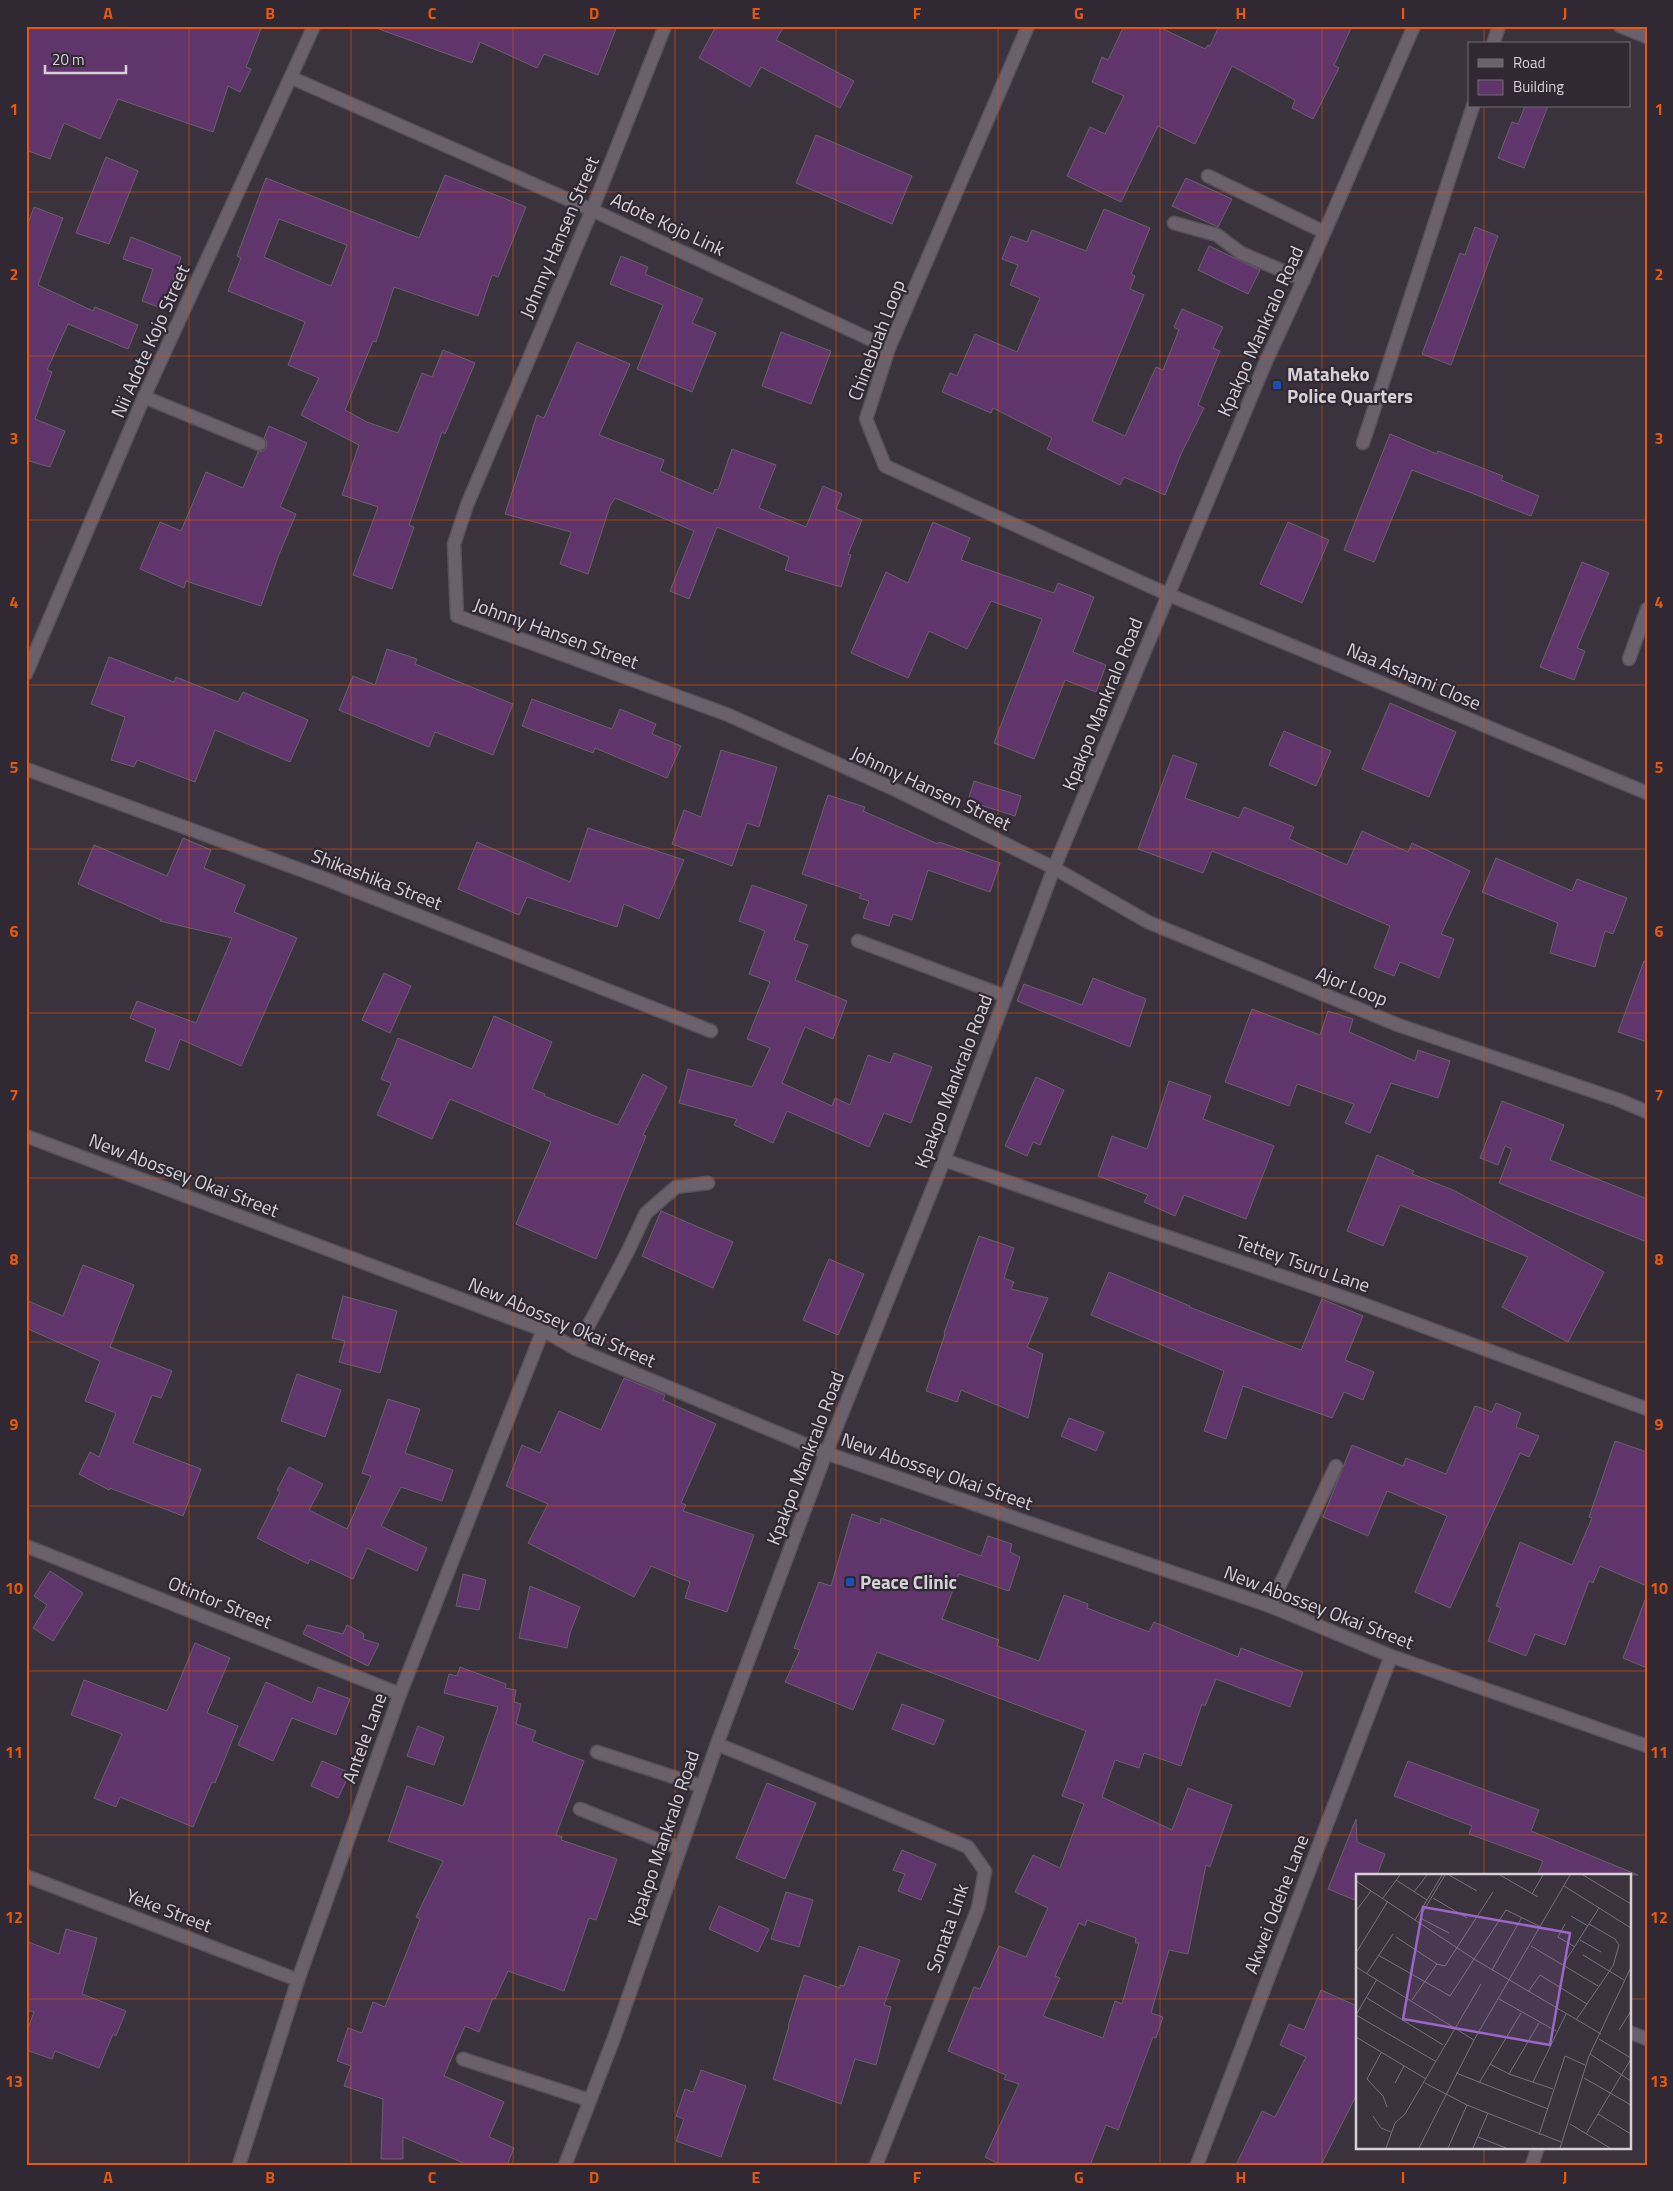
<svg xmlns="http://www.w3.org/2000/svg" width="1673" height="2191" font-family="'Titillium Web',sans-serif">
	<style>
		.building { fill: #60356b; stroke: #6a616c; fill-rule: evenodd }
		.lines { fill: none; stroke-linecap: round; stroke-linejoin: round }
		.service-casing { stroke: #575159; stroke-width: 15 }
		.minor-casing { stroke: #575159; stroke-width: 15 }
		.tertiary-casing { stroke: #575159; stroke-width: 15 }
		.service { stroke: #6a616d; stroke-width: 12 }
		.minor { stroke: #6a616d; stroke-width: 12 }
		.tertiary { stroke: #6a616d; stroke-width: 12 }
		.grid { fill: none; stroke: #e8590c; stroke-width: 1; stroke-opacity: 0.55 }
		.transit-dot { fill: #1a4fb4; stroke: #302832; stroke-width: 2 }
		.labels { text-anchor: middle; stroke-width: 4.5; stroke-linejoin: round; paint-order: stroke }
		.street-label { font-size: 19px; fill: #d6d1d7; stroke: #302832 }
		.poi-label { font-size: 19px; font-weight: bold; fill: #d6d1d7; stroke: #302832; text-anchor: start }
		.inset-road { fill: none; stroke: #78727a; stroke-width: 1 }
		.view { fill: #9b66c7; fill-opacity: 0.15; stroke: #9b66c7; stroke-width: 2.5 }
		.inset-edge { fill: none; stroke: #d6d1d7; stroke-width: 2.5 }
		.neatline { fill: none; stroke: #e8590c; stroke-width: 2 }
		.grid-label { font-size: 16px; text-anchor: middle; font-weight: bold; fill: #e8590c }
	</style>
	<rect width="100%" height="100%" fill="#3a323c"/>
	<!-- building -->
	<g class="building">
		<polygon points="26,26 262,26 246,67 251,69 240,92 228,86 213,132 118,99 100,139 64,123 50,159 26,150"/>
		<polygon points="380,26 617,26 598,75 544,54 537,68 480,42 472,63 379,29"/>
		<polygon points="716,26 784,26 776,40 854,81 840,108 761,67 750,87 699,58"/>
		<polygon points="1124,26 1157,26 1205,49 1208,45 1210,46 1219,26 1352,26 1334,65 1339,68 1313,119 1292,108 1295,100 1232,66 1195,144 1158,126 1121,202 1067,176 1090,127 1105,134 1124,96 1092,82 1102,57 1108,60"/>
		<polygon points="1525,106 1548,106 1524,168 1498,158 1512,122 1518,124"/>
		<polygon points="816,135 912,176 892,224 796,183"/>
		<polygon points="106,157 138,171 109,244 76,233"/>
		<path d="M445,175l81,32 -28,70 -6,-2 -14,41 -84,-29 -18,55 -3,-1 -28,69 22,12 31,11 24,-60 10,4 11,-27 32,13 -30,71 -3,-2 -33,93 5,2 -22,62 -39,-14 25,-68 -36,-12 17,-50 -58,-30 18,-37 -31,-13 17,-43 -77,-31 13,-33 -4,-2 29,-78 153,60zM279,219l68,26 -16,41 -67,-29z"/>
		<polygon points="1186,178 1232,199 1218,227 1172,206"/>
		<polygon points="34,207 63,218 38,285 93,311 95,307 138,325 128,349 68,324 47,370 52,372 35,419 65,431 50,467 26,460 26,229"/>
		<polygon points="1104,209 1150,228 1131,274 1135,276 1130,289 1144,295 1092,421 1125,436 1156,367 1163,370 1179,330 1174,327 1182,309 1223,327 1213,348 1220,351 1198,405 1204,408 1181,454 1165,495 1124,477 1120,485 1047,449 1052,438 993,408 991,413 942,392 950,373 957,376 975,334 1017,352 1040,298 1010,285 1018,265 1002,259 1011,236 1027,242 1032,230 1086,251"/>
		<polygon points="1475,227 1498,236 1451,365 1422,354 1460,253 1465,255"/>
		<polygon points="131,237 181,257 164,309 142,301 153,269 123,259"/>
		<polygon points="1209,246 1260,270 1248,294 1198,270"/>
		<polygon points="621,256 648,267 645,274 703,299 692,323 716,333 692,392 637,369 663,305 610,284"/>
		<polygon points="781,332 831,351 811,404 762,386"/>
		<polygon points="577,342 630,364 599,435 664,460 660,471 713,494 715,489 718,490 732,449 776,465 759,508 806,527 823,486 842,494 836,509 862,520 848,554 851,555 841,587 785,570 789,557 717,527 689,599 670,591 694,531 615,498 610,506 588,574 560,564 571,532 505,514 537,415 544,418"/>
		<polygon points="269,426 307,443 280,507 296,514 278,557 261,606 186,581 184,588 140,569 160,522 181,531 206,472 243,488 258,452 264,451 266,448 267,442 264,438"/>
		<polygon points="1390,434 1437,454 1438,451 1503,476 1501,480 1539,496 1531,516 1412,470 1374,562 1344,550"/>
		<polygon points="933,522 970,538 961,560 1054,593 1058,583 1094,597 1073,652 1106,665 1096,692 1065,680 1034,759 994,743 1042,619 991,601 967,649 929,631 908,678 851,653 886,572 908,583"/>
		<polygon points="1288,522 1329,540 1302,603 1260,584"/>
		<polygon points="1582,562 1609,573 1577,648 1585,651 1574,680 1540,667"/>
		<polygon points="387,649 417,659 415,664 513,704 493,755 435,732 429,747 339,710 353,676 375,685"/>
		<polygon points="109,657 174,682 176,677 238,702 243,692 308,720 290,762 215,730 195,782 137,760 134,767 111,760 125,717 91,704"/>
		<polygon points="532,699 612,729 620,709 656,724 652,734 681,746 667,778 595,748 593,753 522,726"/>
		<polygon points="1390,703 1456,732 1429,797 1362,769"/>
		<polygon points="1284,731 1331,751 1316,786 1269,765"/>
		<polygon points="721,750 777,767 759,827 747,823 732,866 672,844 684,810 701,817"/>
		<polygon points="1173,755 1197,764 1185,798 1239,818 1244,807 1294,827 1289,839 1347,865 1362,831 1408,852 1412,843 1470,871 1441,934 1454,939 1439,978 1400,962 1394,976 1374,968 1390,926 1284,880 1212,851 1203,873 1138,849"/>
		<polygon points="974,781 1021,796 1015,816 968,801"/>
		<polygon points="828,795 865,807 863,811 938,844 939,842 1000,863 990,892 928,870 912,920 893,914 889,926 863,918 869,901 859,898 861,894 802,874"/>
		<polygon points="588,828 684,860 659,919 624,904 617,927 527,897 519,915 458,889 477,842 570,882"/>
		<polygon points="183,838 211,850 204,868 245,885 234,912 297,938 241,1066 180,1039 169,1070 145,1061 156,1029 130,1018 137,1001 196,1023 232,938 160,921 161,920 78,884 94,845 167,876"/>
		<polygon points="1496,858 1572,891 1577,879 1627,898 1613,934 1605,931 1595,967 1550,953 1558,923 1482,892"/>
		<polygon points="752,885 807,905 794,940 808,945 795,980 847,1001 833,1039 805,1027 782,1083 832,1106 835,1098 850,1105 868,1055 890,1063 894,1053 932,1067 911,1123 884,1113 869,1147 787,1111 773,1143 734,1125 737,1119 679,1103 688,1069 752,1087 770,1048 747,1039 770,982 749,974 765,931 739,921"/>
		<polygon points="1644,961 1647,961 1647,1042 1618,1032"/>
		<polygon points="384,973 411,986 390,1033 362,1020"/>
		<polygon points="1093,978 1146,999 1130,1047 1017,1001 1024,984 1082,1005"/>
		<polygon points="1252,1009 1320,1035 1328,1011 1353,1019 1349,1032 1415,1061 1418,1050 1450,1061 1438,1098 1391,1083 1370,1133 1345,1123 1354,1104 1297,1084 1289,1106 1225,1082"/>
		<polygon points="494,1016 552,1042 532,1089 545,1094 544,1096 618,1125 643,1074 667,1087 643,1135 646,1136 596,1259 516,1224 551,1142 450,1099 432,1139 377,1115 391,1083 381,1079 398,1038 472,1069"/>
		<polygon points="1036,1077 1064,1090 1040,1145 1033,1142 1027,1156 1005,1146"/>
		<polygon points="1169,1081 1211,1096 1203,1119 1274,1146 1246,1219 1184,1195 1175,1216 1144,1202 1148,1195 1098,1176 1112,1136 1147,1149"/>
		<polygon points="1502,1101 1564,1125 1550,1160 1647,1199 1647,1242 1499,1183 1512,1149 1505,1146 1498,1165 1480,1158"/>
		<polygon points="1377,1155 1414,1171 1412,1174 1453,1190 1604,1272 1568,1342 1502,1307 1528,1257 1400,1205 1383,1246 1347,1231"/>
		<polygon points="661,1211 733,1242 713,1288 642,1256"/>
		<polygon points="979,1236 1014,1248 1004,1278 1014,1282 1011,1289 1048,1298 1027,1347 1043,1354 1028,1418 961,1390 957,1402 926,1391 945,1334 944,1333"/>
		<polygon points="829,1259 864,1274 838,1335 803,1320"/>
		<polygon points="83,1265 134,1285 110,1347 172,1371 161,1398 152,1395 133,1443 201,1469 183,1516 110,1488 109,1490 79,1474 90,1452 99,1457 116,1413 85,1401 100,1361 26,1328 26,1300 63,1316"/>
		<polygon points="1109,1272 1190,1306 1189,1307 1301,1350 1322,1299 1363,1316 1345,1360 1374,1372 1363,1400 1344,1392 1332,1418 1243,1386 1226,1439 1204,1431 1224,1371 1091,1315"/>
		<polygon points="343,1296 397,1311 380,1373 339,1362 345,1341 332,1338"/>
		<polygon points="297,1374 341,1390 325,1437 281,1421"/>
		<polygon points="624,1378 665,1395 663,1400 716,1424 681,1503 686,1505 683,1511 754,1535 727,1612 685,1598 690,1582 651,1566 634,1597 528,1543 548,1504 506,1486 522,1445 540,1453 559,1411 601,1430"/>
		<polygon points="388,1399 420,1409 405,1453 453,1470 442,1501 401,1487 381,1526 427,1548 417,1571 367,1548 353,1579 310,1559 308,1564 257,1538 280,1492 277,1490 289,1467 323,1484 309,1510 347,1529 371,1476 362,1473"/>
		<polygon points="1496,1403 1521,1413 1516,1427 1539,1436 1529,1457 1520,1453 1450,1608 1415,1592 1447,1516 1387,1491 1368,1536 1323,1517 1352,1445 1403,1466 1406,1458 1446,1474 1475,1406 1492,1412"/>
		<polygon points="1069,1418 1104,1432 1096,1451 1061,1436"/>
		<polygon points="1615,1441 1647,1452 1647,1586 1600,1566 1593,1583 1589,1581 1565,1645 1535,1634 1526,1656 1488,1641 1501,1608 1496,1606 1520,1542 1572,1565 1592,1518 1589,1517"/>
		<path d="M852,1514l28,10 1,-6 100,38 7,-20 24,8 -2,8 10,5 -11,34 -50,-17 -17,45 57,21 -2,6 42,15 25,-66 24,9 -1,4 62,24 5,-10 84,35 3,-9 62,24 -13,35 -74,-28 -11,27 -3,-2 -21,62 -37,-13 -5,15 -24,-8 -13,37 70,33 16,-42 44,17 -22,62 -4,-2 -18,89 -19,-4 -18,63 12,4 -7,21 -3,-1 -35,93 -12,-5 -16,40h-89l-16,-8 34,-73 -15,-5 2,-4 -58,-24 26,-64 6,2 19,-43 27,11 22,-49 -33,-16 18,-37 27,13 24,-64 -22,-8 24,-65 -209,-79 -24,58 -68,-28 15,-32 -6,-2 25,-66 12,4zM1087,1920l49,18 -1,5h4l-17,61 -7,-3 -12,37 -60,-22 17,-38 -5,-2 24,-53 6,3z"/>
		<polygon points="50,1571 83,1593 53,1641 33,1628 47,1605 34,1596"/>
		<polygon points="463,1574 486,1580 479,1610 456,1606"/>
		<polygon points="530,1586 580,1607 570,1633 567,1648 519,1638"/>
		<polygon points="1645,1600 1647,1600 1647,1668 1623,1658"/>
		<polygon points="307,1625 343,1634 347,1625 364,1634 363,1639 379,1644 368,1666 303,1634"/>
		<polygon points="195,1643 230,1658 207,1713 238,1726 215,1783 212,1782 193,1827 120,1797 116,1807 94,1798 122,1734 71,1715 84,1680 167,1711"/>
		<polygon points="460,1667 506,1684 505,1688 516,1690 514,1702 521,1704 516,1724 536,1731 532,1741 584,1761 556,1835 562,1837 561,1840 617,1859 596,1920 589,1918 564,1991 508,1971 495,1999 493,1998 479,2032 465,2026 444,2076 504,2102 489,2137 514,2148 507,2165 468,2165 403,2137 403,2159 381,2159 383,2099 344,2086 351,2066 337,2061 348,2028 362,2033 373,2002 385,2007 420,1919 416,1917 443,1861 388,1841 407,1786 463,1806 498,1707 444,1693 449,1674 457,1676"/>
		<polygon points="266,1682 312,1703 318,1687 350,1699 336,1735 292,1718 273,1761 238,1745"/>
		<polygon points="902,1704 944,1720 934,1745 892,1729"/>
		<polygon points="418,1726 444,1737 434,1765 407,1756"/>
		<polygon points="322,1761 350,1773 338,1798 311,1786"/>
		<polygon points="1408,1761 1539,1810 1531,1831 1638,1875 1537,1875 1543,1861 1469,1834 1472,1826 1394,1796"/>
		<polygon points="767,1783 816,1803 785,1879 736,1858"/>
		<polygon points="1356,1819 1357,1842 1385,1854 1377,1875 1357,1875 1357,1901 1328,1889"/>
		<polygon points="902,1850 936,1864 921,1900 898,1891 905,1874 893,1870"/>
		<polygon points="786,1892 813,1900 799,1947 771,1939"/>
		<polygon points="719,1906 769,1929 758,1952 709,1929"/>
		<polygon points="66,1929 97,1938 82,1994 126,2011 116,2036 113,2034 99,2068 55,2051 52,2059 26,2050 26,2034 34,2012 26,2010 26,1941 59,1954"/>
		<polygon points="859,1946 900,1960 884,2005 891,2007 876,2065 855,2059 841,2104 773,2079 789,2026 788,2026 804,1975 840,1988 840,1985 844,1986"/>
		<polygon points="1321,1990 1357,2006 1357,2094 1321,2165 1236,2165 1262,2111 1275,2117 1306,2057 1280,2045 1289,2024 1304,2030"/>
		<polygon points="701,2070 746,2086 721,2157 676,2141 684,2119 676,2116 685,2089 693,2092"/>
	</g>
	<g class="lines">
		<defs>
			<g id="service">
				<polyline points="1208,176 1324,232"/>
				<polyline points="1174,223 1217,235 1241,253 1304,280"/>
				<polyline points="144,397 259,444"/>
				<polyline points="858,941 1005,996"/>
				<polyline points="576,1349 627,1253 646,1213 676,1187 708,1183"/>
				<polyline points="1270,1606 1336,1466"/>
				<polyline points="597,1752 701,1786"/>
				<polyline points="580,1809 679,1848"/>
				<polyline points="463,2059 589,2100"/>
			</g>
			<g id="minor">
				<polyline points="665,26 592,210 467,505 454,544 457,616 726,714 896,790 1054,868 1148,922 1398,1025 1619,1100 1647,1112"/>
				<polyline points="1028,26 889,348 866,419 885,466 1167,594 1647,793"/>
				<polyline points="1620,26 1647,37"/>
				<polyline points="1493,44 1499,26"/>
				<polyline points="292,78 592,210 889,348"/>
				<polyline points="1363,443 1473,106"/>
				<polyline points="1629,659 1647,609"/>
				<polyline points="26,674 144,397 314,26"/>
				<polyline points="26,769 323,878 711,1031"/>
				<polyline points="26,1136 543,1330 576,1349 826,1453 1270,1606 1391,1656 1647,1746"/>
				<polyline points="944,1160 1360,1303 1647,1409"/>
				<polyline points="26,1546 400,1694"/>
				<polyline points="717,1744 968,1847 985,1871 978,1908 876,2165"/>
				<polyline points="26,1876 298,1980"/>
				<polyline points="1629,2032 1647,2039"/>
				<polyline points="239,2165 298,1980 400,1694 543,1330"/>
				<polyline points="1197,2165 1391,1656"/>
				<polyline points="1532,2165 1538,2147"/>
			</g>
			<path id="tertiary" d="M565,2165l49,-127 103,-294 109,-291 118,-293 110,-292 213,-509c52,-109 98,-222 147,-333"/>
		</defs>
		<!-- service casing -->
		<use href="#service" class="service-casing"/>
		<!-- minor casing -->
		<use href="#minor" class="minor-casing"/>
		<!-- tertiary casing -->
		<use href="#tertiary" class="tertiary-casing"/>
		<!-- service -->
		<use href="#service" class="service"/>
		<!-- minor -->
		<use href="#minor" class="minor"/>
		<!-- tertiary -->
		<use href="#tertiary" class="tertiary"/>
	</g>
	<!-- grid -->
	<path class="grid" d="M189,26v2139M351,26v2139M513,26v2139M675,26v2139M836,26v2139M998,26v2139M1160,26v2139M1322,26v2139M1484,26v18M1484,106v1769M26,192h1621M26,356h1621M26,520h1621M26,685h1621M26,849h1621M26,1013h1621M26,1178h1621M26,1342h1621M26,1506h1621M26,1671h1621M26,1835h1621M26,1999h1331M1629,1999h18M1484,2147v18"/>
	<!-- markers -->
	<g class="transit-dot">
		<rect x="1272" y="380" width="10" height="10" rx="2.5"/>
		<rect x="845" y="1577" width="10" height="10" rx="2.5"/>
	</g>
	<g class="labels">
		<!-- street labels -->
		<g class="street-label">
			<text transform="translate(668 224) rotate(25)" y="7">Adote Kojo Link</text>
			<text transform="translate(559 237) rotate(-67)" y="7">Johnny Hansen Street</text>
			<text transform="translate(1260 331) rotate(-66)" y="7">Kpakpo Mankralo Road</text>
			<text transform="translate(876 340) rotate(-69)" y="7">Chinebuah Loop</text>
			<text transform="translate(150 341) rotate(-66)" y="7">Nii Adote Kojo Street</text>
			<text transform="translate(556 633) rotate(20)" y="7">Johnny Hansen Street</text>
			<text transform="translate(1414 676) rotate(23)" y="7">Naa Ashami Close</text>
			<text transform="translate(1102 704) rotate(-68)" y="7">Kpakpo Mankralo Road</text>
			<text transform="translate(931 788) rotate(25)" y="7">Johnny Hansen Street</text>
			<text transform="translate(377 879) rotate(21)" y="7">Shikashika Street</text>
			<text transform="translate(1352 986) rotate(22)" y="7">Ajor Loop</text>
			<text transform="translate(953 1081) rotate(-69)" y="7">Kpakpo Mankralo Road</text>
			<text transform="translate(184 1175) rotate(21)" y="7">New Abossey Okai Street</text>
			<text transform="translate(1303 1263) rotate(19)" y="7">Tettey Tsuru Lane</text>
			<text transform="translate(562 1322) rotate(23)" y="7">New Abossey Okai Street</text>
			<text transform="translate(805 1458) rotate(-69)" y="7">Kpakpo Mankralo Road</text>
			<text transform="translate(937 1471) rotate(19)" y="7">New Abossey Okai Street</text>
			<text transform="translate(220 1602) rotate(22)" y="7">Otintor Street</text>
			<text transform="translate(1319 1607) rotate(21)" y="7">New Abossey Okai Street</text>
			<text transform="translate(364 1738) rotate(-70)" y="7">Antele Lane</text>
			<text transform="translate(663 1838) rotate(-71)" y="7">Kpakpo Mankralo Road</text>
			<text transform="translate(1276 1904) rotate(-69)" y="7">Akwei Odehe Lane</text>
			<text transform="translate(169 1910) rotate(21)" y="7">Yeke Street</text>
			<text transform="translate(947 1928) rotate(-71)" y="7">Sonata Link</text>
		</g>
		<!-- poi labels -->
		<g class="poi-label">
			<text x="1287" y="381">Mataheko<tspan x="1287" dy="22">Police Quarters</tspan></text>
			<text x="860" y="1589">Peace Clinic</text>
		</g>
	</g>
	<!-- overview -->
	<g transform="translate(1356 1874)">
		<rect width="275" height="275" fill="#3a323c"/>
		<path class="inset-road" d="M89,1l-24,40 1,4 27,14M93,1l28,16M144,1l38,22M227,1l48,29M40,6l31,20M0,7l118,78 127,75M208,12l67,42M58,18l13,-17M176,20l11,-19M27,24l17,-23M77,24l34,20M0,37l15,-20M215,42l17,10M59,46l27,-45M209,50l-7,13 17,10M40,63l41,27 8,2 48,-74M224,66l21,12M175,72l67,40M0,79l32,-52M22,81l72,41 56,-86 35,17M227,81l41,25M207,91l36,-57M0,93l118,73M136,96l30,-53M11,99l26,-39M172,118l12,-17 47,29M11,124l76,47M143,125l57,32M56,126l25,-36M0,141l79,46M0,141l21,-36M220,146l37,-54 6,-21 -4,-6 -26,-15M263,156l12,-19M0,163l70,42M243,165l32,19M25,179l-14,26 16,17 4,11M234,180l41,27M134,190l19,10 44,15M100,199l92,36M153,200l30,-51M228,204l47,27M177,208l33,-68M39,209l9,-17M69,209l42,22 94,37M123,209l42,-70M242,240l33,20M17,242l8,12 10,4M214,250l40,24M230,260l45,-75M183,261l26,-79 20,9M122,263l28,11M30,274l9,-25 10,-9 76,-130M63,274l55,-108 96,-165M92,274l19,-43M117,274l15,-35M204,274l29,-92 42,-89"/>
		<path class="view" d="M67,33l147,26 -20,112 -147,-26z"/>
		<rect width="275" height="275" class="inset-edge"/>
	</g>
	<!-- border -->
	<rect width="1673" height="2191" fill="none" stroke="#302832" stroke-width="55"/>
	<!-- legend -->
	<rect x="1468" y="42" width="162" height="65" fill="#302832" stroke="#726c74"/>
	<rect x="1478" y="59" width="25" height="8" fill="#6a616d" stroke="#726c74"/>
	<text x="1513" y="68" font-size="15" fill="#d6d1d7">Road</text>
	<rect x="1478" y="80" width="25" height="15" fill="#60356b" stroke="#726c74"/>
	<text x="1513" y="92" font-size="15" fill="#d6d1d7">Building</text>
	<!-- scale -->
	<path d="M45 65v8h81v-8" fill="none" stroke="#d6d1d7" stroke-width="2.5"/>
	<text x="52" y="65" font-size="15" fill="#d6d1d7" stroke="#302832" stroke-width="4" paint-order="stroke">20 m</text>
	<rect x="28" y="28" width="1618" height="2136" class="neatline"/>
	<g class="grid-label">
		<text x="108" y="19">A</text>
		<text x="270" y="19">B</text>
		<text x="432" y="19">C</text>
		<text x="594" y="19">D</text>
		<text x="756" y="19">E</text>
		<text x="917" y="19">F</text>
		<text x="1079" y="19">G</text>
		<text x="1241" y="19">H</text>
		<text x="1403" y="19">I</text>
		<text x="1565" y="19">J</text>
		<text x="14" y="115">1</text>
		<text x="1659" y="115">1</text>
		<text x="14" y="280">2</text>
		<text x="1659" y="280">2</text>
		<text x="14" y="444">3</text>
		<text x="1659" y="444">3</text>
		<text x="14" y="608">4</text>
		<text x="1659" y="608">4</text>
		<text x="14" y="773">5</text>
		<text x="1659" y="773">5</text>
		<text x="14" y="937">6</text>
		<text x="1659" y="937">6</text>
		<text x="14" y="1101">7</text>
		<text x="1659" y="1101">7</text>
		<text x="14" y="1265">8</text>
		<text x="1659" y="1265">8</text>
		<text x="14" y="1430">9</text>
		<text x="1659" y="1430">9</text>
		<text x="14" y="1594">10</text>
		<text x="1659" y="1594">10</text>
		<text x="14" y="1758">11</text>
		<text x="1659" y="1758">11</text>
		<text x="14" y="1923">12</text>
		<text x="1659" y="1923">12</text>
		<text x="14" y="2087">13</text>
		<text x="1659" y="2087">13</text>
		<text x="108" y="2183">A</text>
		<text x="270" y="2183">B</text>
		<text x="432" y="2183">C</text>
		<text x="594" y="2183">D</text>
		<text x="756" y="2183">E</text>
		<text x="917" y="2183">F</text>
		<text x="1079" y="2183">G</text>
		<text x="1241" y="2183">H</text>
		<text x="1403" y="2183">I</text>
		<text x="1565" y="2183">J</text>
	</g>
</svg>
